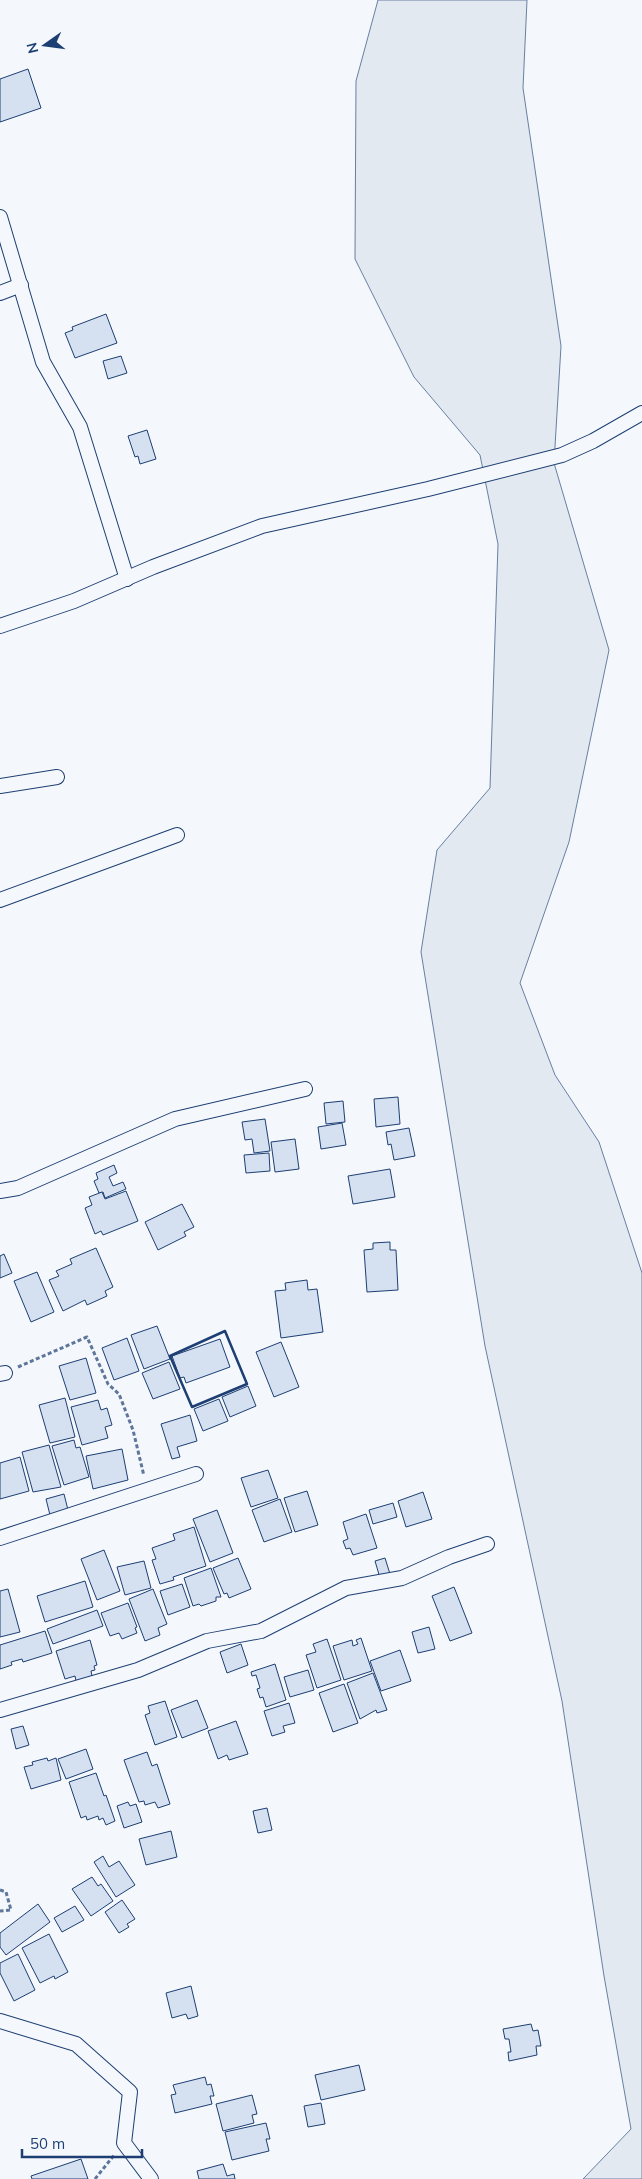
<svg xmlns="http://www.w3.org/2000/svg" width="642" height="2179" font-family="Mulish,sans-serif">
	<style>
		.green { fill: #e3e9f0; stroke: #687fa3 }
		.building { fill: #d5e0f0; stroke: #1d3f73 }
		.lines { fill: none; stroke-linecap: round; stroke-linejoin: round }
		.street-casing { stroke: #1d3f73; stroke-width: 16 }
		.path { stroke: #5e769c; stroke-width: 3; stroke-dasharray: 4 2.5; stroke-linecap: butt }
		.street { stroke: #f4f7fb; stroke-width: 14 }
		.wall { stroke: #1d3f73; stroke-width: 2.5 }
	</style>
	<rect width="100%" height="100%" fill="#f4f7fb"/>
	<!-- green -->
	<polygon class="green" points="378,0 527,0 523,88 561,346 554,463 609,650 569,842 520,983 555,1075 599,1142 642,1273 642,2179 583,2179 631,2129 604,1976 562,1701 485,1346 421,952 437,850 490,788 498,544 480,455 414,377 355,259 356,81"/>
	<!-- building -->
	<g class="building">
		<polygon points="28,69 41,108 0,122 0,79"/>
		<polygon points="106,314 117,343 75,358 65,333 73,330 72,327"/>
		<polygon points="121,356 127,373 108,379 103,361"/>
		<polygon points="147,430 156,459 140,464 138,456 135,457 128,436"/>
		<polygon points="398,1097 400,1124 376,1127 374,1099"/>
		<polygon points="343,1101 345,1122 326,1124 324,1103"/>
		<polygon points="265,1119 270,1151 254,1153 252,1139 245,1140 242,1122"/>
		<polygon points="342,1123 346,1145 321,1149 318,1127"/>
		<polygon points="409,1128 415,1156 394,1160 391,1144 388,1145 386,1132"/>
		<polygon points="295,1139 299,1169 275,1172 271,1142"/>
		<polygon points="269,1153 270,1171 246,1173 244,1155"/>
		<polygon points="114,1165 117,1173 109,1177 113,1186 123,1182 126,1189 105,1198 103,1192 99,1193 94,1181 98,1179 96,1173"/>
		<polygon points="390,1169 395,1197 353,1204 348,1176"/>
		<polygon points="126,1191 138,1221 103,1235 101,1231 95,1234 85,1208 92,1205 89,1197 102,1192 105,1199"/>
		<polygon points="182,1204 194,1227 184,1232 186,1236 158,1250 145,1222"/>
		<polygon points="390,1242 390,1250 396,1250 398,1290 367,1292 364,1250 373,1249 373,1243"/>
		<polygon points="96,1248 113,1287 105,1291 107,1296 87,1305 85,1300 63,1311 49,1280 59,1276 56,1271 72,1264 70,1259"/>
		<polygon points="4,1254 12,1273 0,1278 0,1256"/>
		<polygon points="37,1272 54,1312 31,1322 14,1281"/>
		<polygon points="307,1280 308,1290 317,1289 323,1332 281,1338 275,1291 286,1290 285,1283"/>
		<polygon points="157,1326 170,1359 144,1369 131,1335"/>
		<polygon points="127,1338 139,1371 114,1380 102,1348"/>
		<polygon points="220,1339 230,1367 186,1383 184,1377 180,1378 172,1356"/>
		<polygon points="281,1342 299,1387 274,1397 256,1352"/>
		<polygon points="86,1358 96,1393 70,1400 59,1366"/>
		<polygon points="169,1362 180,1389 153,1399 142,1373"/>
		<polygon points="248,1386 256,1406 230,1417 222,1397"/>
		<polygon points="65,1398 75,1437 50,1443 39,1405"/>
		<polygon points="219,1399 228,1421 203,1431 194,1409"/>
		<polygon points="98,1400 101,1410 107,1408 112,1425 105,1427 108,1438 82,1445 71,1407"/>
		<polygon points="190,1415 197,1441 177,1447 180,1457 172,1459 161,1424"/>
		<polygon points="74,1440 76,1448 80,1447 89,1477 64,1485 52,1446"/>
		<polygon points="49,1445 61,1487 33,1492 22,1452"/>
		<polygon points="122,1449 128,1480 93,1489 86,1456"/>
		<polygon points="20,1457 29,1491 0,1499 0,1463"/>
		<polygon points="268,1470 278,1498 251,1507 241,1478"/>
		<polygon points="307,1491 318,1525 295,1532 284,1498"/>
		<polygon points="423,1492 432,1519 406,1527 398,1501"/>
		<polygon points="64,1494 68,1510 50,1515 46,1499"/>
		<polygon points="280,1499 292,1532 264,1542 252,1510"/>
		<polygon points="393,1503 397,1517 373,1524 369,1510"/>
		<polygon points="217,1510 233,1553 210,1562 193,1519"/>
		<polygon points="366,1514 377,1548 353,1555 350,1548 346,1549 343,1541 348,1539 343,1522"/>
		<polygon points="194,1527 206,1566 173,1577 174,1580 160,1584 152,1560 156,1559 152,1548 175,1540 173,1534"/>
		<polygon points="104,1550 120,1591 97,1600 81,1559"/>
		<polygon points="238,1558 251,1589 229,1598 227,1593 224,1594 213,1568"/>
		<polygon points="385,1558 390,1574 380,1578 375,1561"/>
		<polygon points="144,1561 151,1588 125,1595 117,1567"/>
		<polygon points="211,1568 221,1597 216,1597 216,1601 201,1606 199,1604 193,1606 184,1578"/>
		<polygon points="85,1581 93,1607 45,1622 37,1596"/>
		<polygon points="182,1584 190,1607 168,1615 160,1591"/>
		<polygon points="454,1587 472,1633 450,1641 432,1596"/>
		<polygon points="8,1589 20,1632 0,1637 0,1591"/>
		<polygon points="153,1589 167,1624 158,1628 160,1635 145,1641 129,1599"/>
		<polygon points="128,1603 137,1627 135,1628 137,1633 122,1639 119,1633 110,1636 101,1613"/>
		<polygon points="97,1610 103,1626 53,1644 47,1629"/>
		<polygon points="429,1627 435,1649 418,1653 412,1632"/>
		<polygon points="45,1631 52,1653 23,1662 22,1659 11,1662 12,1665 0,1669 0,1645"/>
		<polygon points="361,1638 372,1671 344,1680 333,1646 352,1640 353,1646 358,1644 356,1640"/>
		<polygon points="327,1639 341,1680 317,1688 306,1655 316,1652 313,1644"/>
		<polygon points="90,1640 97,1665 94,1666 95,1670 91,1671 92,1676 76,1681 75,1676 65,1679 56,1651"/>
		<polygon points="241,1644 248,1665 227,1673 220,1652"/>
		<polygon points="400,1650 411,1681 381,1691 370,1661"/>
		<polygon points="275,1664 286,1700 266,1707 263,1697 260,1698 257,1689 260,1688 256,1675 252,1676 251,1672"/>
		<polygon points="308,1670 314,1690 290,1697 284,1677"/>
		<polygon points="373,1673 387,1710 377,1713 376,1710 360,1719 347,1683"/>
		<polygon points="344,1684 358,1723 333,1732 319,1693"/>
		<polygon points="197,1700 208,1728 182,1738 171,1710"/>
		<polygon points="165,1701 177,1737 155,1745 145,1715 150,1713 148,1706"/>
		<polygon points="289,1703 295,1723 283,1726 285,1732 272,1736 264,1711"/>
		<polygon points="236,1721 248,1754 229,1760 227,1755 218,1759 208,1731"/>
		<polygon points="23,1726 29,1745 16,1749 11,1729"/>
		<polygon points="86,1749 93,1769 66,1779 58,1759"/>
		<polygon points="147,1752 152,1766 157,1764 170,1804 158,1808 155,1802 145,1805 144,1801 139,1802 124,1760"/>
		<polygon points="47,1758 48,1761 56,1758 61,1780 31,1789 24,1767 33,1765 32,1762"/>
		<polygon points="96,1773 104,1796 106,1795 115,1821 106,1825 103,1818 99,1820 98,1816 87,1820 86,1816 81,1818 69,1782"/>
		<polygon points="128,1802 130,1806 136,1804 142,1822 124,1828 117,1806"/>
		<polygon points="267,1808 272,1830 258,1833 253,1811"/>
		<polygon points="171,1831 177,1857 146,1865 139,1839"/>
		<polygon points="103,1856 109,1867 119,1861 135,1885 116,1897 94,1862"/>
		<polygon points="92,1877 98,1886 101,1884 113,1901 91,1916 72,1889"/>
		<polygon points="122,1900 135,1919 127,1924 129,1927 119,1933 105,1912"/>
		<polygon points="38,1904 50,1922 6,1955 0,1947 0,1933"/>
		<polygon points="75,1906 84,1920 62,1932 54,1918"/>
		<polygon points="49,1934 68,1972 55,1979 54,1976 40,1983 22,1948"/>
		<polygon points="18,1954 35,1990 14,2001 0,1973 0,1963"/>
		<polygon points="191,1986 198,2016 188,2019 186,2014 172,2018 166,1993"/>
		<polygon points="531,2024 533,2031 538,2030 541,2046 536,2046 537,2055 509,2061 508,2052 511,2052 509,2039 505,2039 503,2029"/>
		<polygon points="359,2065 365,2090 321,2100 315,2075"/>
		<polygon points="205,2077 207,2085 211,2084 214,2096 210,2096 212,2104 175,2113 171,2095 176,2094 173,2085"/>
		<polygon points="252,2095 257,2114 252,2115 254,2123 223,2131 216,2104"/>
		<polygon points="321,2103 325,2124 308,2127 304,2106"/>
		<polygon points="266,2123 270,2139 266,2139 269,2151 232,2160 225,2132"/>
		<polygon points="81,2159 88,2179 32,2179 31,2176"/>
		<polygon points="223,2164 227,2176 234,2174 235,2179 199,2179 197,2171"/>
	</g>
	<g class="lines">
		<defs>
			<g id="street">
				<polyline points="0,217 43,362 80,427 127,579"/>
				<polyline points="0,293 21,285"/>
				<polyline points="0,626 74,601 153,567 262,526 428,489 562,455 593,441 642,413"/>
				<polyline points="0,786 57,777"/>
				<polyline points="0,900 177,835"/>
				<polyline points="0,1191 18,1188 175,1119 305,1089"/>
				<polyline points="0,1374 5,1373"/>
				<polyline points="0,1538 196,1474"/>
				<polyline points="0,1710 138,1670 207,1641 261,1631 346,1588 402,1578 449,1557 487,1544"/>
				<polyline points="0,2021 76,2044 130,2092 124,2143 151,2179"/>
			</g>
		</defs>
		<!-- street casing -->
		<use href="#street" class="street-casing"/>
		<!-- path -->
		<g class="path">
			<polyline points="18,1367 87,1337 108,1384 119,1394 133,1430 144,1476"/>
			<polyline points="0,1890 6,1892 11,1910 0,1911"/>
			<polyline points="95,2179 115,2154"/>
		</g>
		<!-- street -->
		<use href="#street" class="street"/>
		<!-- wall -->
		<polygon class="wall" points="225,1331 247,1384 192,1407 170,1356"/>
	</g>
	<!-- north arrow -->
	<g transform="translate(45 45) rotate(256)" stroke="#f4f7fb" stroke-width="4" paint-order="stroke">
	<path d="M0-4L9 19L0 12L-9 19Z" fill="#1d3f73"/>
	<text y="-8" font-size="14" font-weight="bold" text-anchor="middle" fill="#1d3f73">N</text>
	</g>
	<!-- scale -->
	<path d="M22 2149v8h120v-8" fill="none" stroke="#1d3f73" stroke-width="2.5"/>
	<text x="30" y="2149" font-size="15" fill="#1d3f73" stroke="#f4f7fb" stroke-width="4" paint-order="stroke">50 m</text>
</svg>
